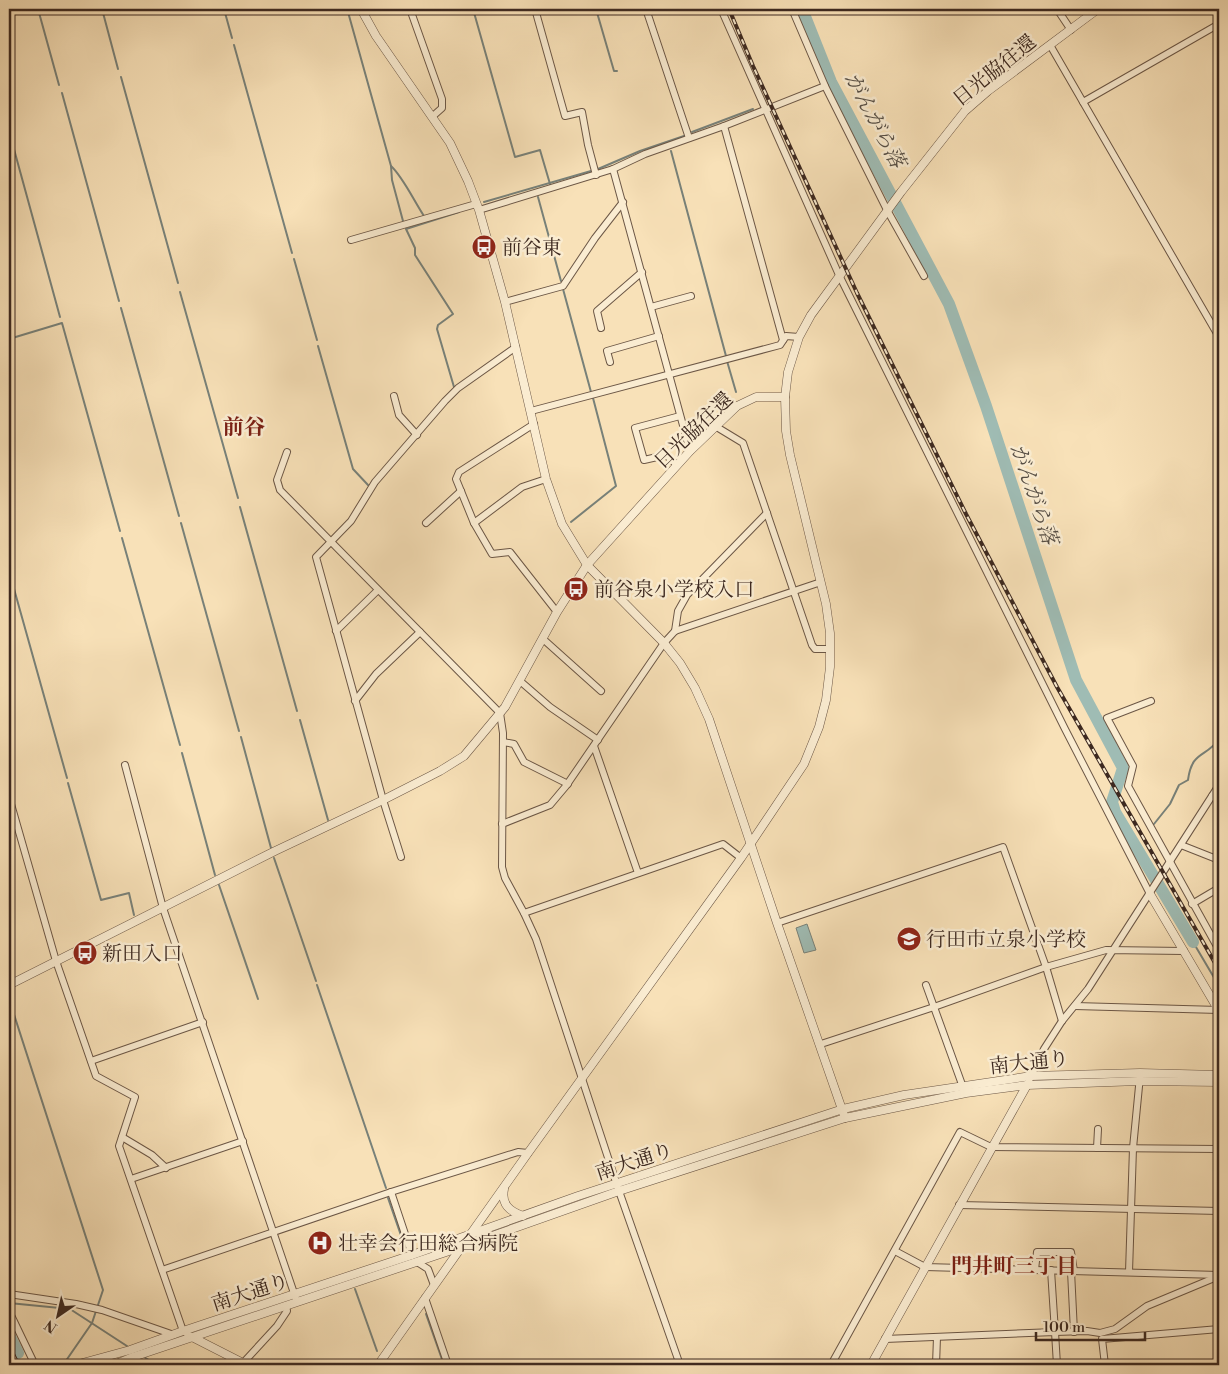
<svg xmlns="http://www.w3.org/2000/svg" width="1228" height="1374" font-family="'Libre Bodoni','Noto Serif JP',serif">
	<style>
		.water { fill: #9fbcb4; stroke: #788179 }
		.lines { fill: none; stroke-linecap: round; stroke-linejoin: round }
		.stream { stroke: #788179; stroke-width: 2 }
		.river { stroke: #9fbcb4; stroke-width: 12 }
		.minor-casing { stroke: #6c5746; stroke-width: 8 }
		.tertiary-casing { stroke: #6c5746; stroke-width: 9 }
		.trunk-casing { stroke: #3d2920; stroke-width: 12 }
		.minor { stroke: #faecd1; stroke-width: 6 }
		.tertiary { stroke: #faecd1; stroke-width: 8 }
		.trunk { stroke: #f8e1b8; stroke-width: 10 }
		.rail-casing { stroke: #3d2920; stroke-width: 4 }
		.rail { stroke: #faecd1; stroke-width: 2; stroke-dasharray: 5.5; stroke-linecap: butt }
		.labels { text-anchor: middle; stroke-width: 5; stroke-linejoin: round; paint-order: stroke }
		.street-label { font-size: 20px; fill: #3d2920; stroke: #faecd1 }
		.poi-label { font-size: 20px; fill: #3d2920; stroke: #faecd1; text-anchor: start }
		.water-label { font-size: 21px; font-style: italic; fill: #564e45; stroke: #faecd1 }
		.neighbourhood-label { font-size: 21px; font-weight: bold; fill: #7a1f14; stroke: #faecd1 }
	</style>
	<rect width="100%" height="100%" fill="#f8e1b8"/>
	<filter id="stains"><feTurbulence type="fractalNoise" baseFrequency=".004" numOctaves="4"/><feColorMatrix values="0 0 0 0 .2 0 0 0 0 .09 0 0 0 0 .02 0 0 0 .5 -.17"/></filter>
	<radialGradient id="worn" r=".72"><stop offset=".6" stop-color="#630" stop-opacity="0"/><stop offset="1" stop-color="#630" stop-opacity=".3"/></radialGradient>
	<!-- water -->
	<polygon class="water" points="807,924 816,950 804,953 796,928"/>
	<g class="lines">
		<!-- stream -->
		<g class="stream">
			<polyline points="38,9 59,85"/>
			<polyline points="102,9 118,69"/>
			<polyline points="224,9 232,38"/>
			<polyline points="473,9 515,157 540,150 550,184"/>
			<polyline points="596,9 614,71 617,71"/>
			<polyline points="348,12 391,166 392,180 403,221"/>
			<polyline points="234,45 292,253"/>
			<polyline points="121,77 178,283"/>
			<polyline points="62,93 119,301"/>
			<polyline points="9,131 60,317"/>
			<polyline points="692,132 753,109"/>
			<polyline points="671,151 726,356"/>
			<path d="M391,166c12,11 23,35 33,50"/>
			<polyline points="598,169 640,151 684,136"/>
			<polyline points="538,197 561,281"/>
			<polyline points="484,202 591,171"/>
			<polyline points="294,259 317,340"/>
			<polyline points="563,289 591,392"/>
			<polyline points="180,292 238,498"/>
			<polyline points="121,308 179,516"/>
			<polyline points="9,339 62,323 120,531"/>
			<polyline points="318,346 353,469 368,485"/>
			<polyline points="727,361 736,392"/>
			<polyline points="454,387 437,329 438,325 453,314 415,255 415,248 406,229 459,212"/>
			<polyline points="240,507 297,711"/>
			<polyline points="571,522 616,486 593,398"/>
			<polyline points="181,523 239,731"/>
			<polyline points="122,538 180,745"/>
			<polyline points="9,571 67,778"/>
			<polyline points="300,720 328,820"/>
			<polyline points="241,737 271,848"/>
			<polyline points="182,753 215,875"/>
			<polyline points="68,783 101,900 129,893 134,915"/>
			<path d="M1154,824l16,-20 9,-19 9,-5c4,-30 18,-22 31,-41"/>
			<polyline points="274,858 316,981"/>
			<polyline points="219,885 258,999"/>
			<polyline points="1193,942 1219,986"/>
			<polyline points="317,985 386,1188"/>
			<polyline points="9,999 103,1290 92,1323 63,1365"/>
			<polyline points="388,1198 405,1247"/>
			<polyline points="355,1289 377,1351"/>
			<polyline points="9,1303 70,1309 130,1348"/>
			<polyline points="426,1314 444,1365"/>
			<polyline points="144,1357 157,1365"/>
		</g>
		<!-- river -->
		<g class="river">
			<polyline points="802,9 831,82 949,304 986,406 1076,680 1123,768 1112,802 1115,812 1193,942"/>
			<polyline points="9,1335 18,1353"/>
		</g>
		<defs>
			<g id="minor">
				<polyline points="410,9 442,99 442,108 433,116"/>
				<polyline points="535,9 565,116 582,112 588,145 596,175"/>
				<polyline points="646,9 689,138"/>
				<polyline points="721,9 839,275 1065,729 1150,894"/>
				<polyline points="792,9 825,86 887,210 924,276"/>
				<polyline points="1057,9 1071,30"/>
				<polyline points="1050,45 1219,337"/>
				<polyline points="1083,102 1219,24"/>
				<polyline points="724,126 783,340"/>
				<polyline points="613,169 690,451"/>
				<polyline points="479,210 613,169 645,154 724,126 825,86"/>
				<polyline points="351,240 476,204"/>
				<polyline points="505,302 563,286 595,238 623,202"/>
				<polyline points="651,307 691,296"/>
				<polyline points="601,328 597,311 642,272"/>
				<polyline points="610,362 607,351 659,336"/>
				<polyline points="394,396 399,415 417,435"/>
				<polyline points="531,411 780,345 786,336 799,337"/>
				<polyline points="534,424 459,472 456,479 474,523 492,554 510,552 557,612"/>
				<polyline points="715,426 743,443 812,645 815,649 830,649"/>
				<polyline points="287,452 277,480 280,490 500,713 503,733 502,867 505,878 524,913 536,939 619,1191 680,1365"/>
				<polyline points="677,465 666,455 644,460 635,428 680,416"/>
				<polyline points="426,523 461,491"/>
				<polyline points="474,523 522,487 546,479"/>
				<polyline points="336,631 378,590"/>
				<polyline points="675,631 678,611 687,595 767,513"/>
				<polyline points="543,639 601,691"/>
				<polyline points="520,681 550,707 598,740"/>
				<polyline points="355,701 376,674 420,632"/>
				<polyline points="1151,701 1107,718 1133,766 1128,786 1219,950"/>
				<polyline points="503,742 514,744 524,762 568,784"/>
				<polyline points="594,746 638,873"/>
				<polyline points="125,765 163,908 297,1302"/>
				<polyline points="1212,796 1219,799"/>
				<polyline points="9,797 56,961 96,1076 135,1097 119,1146 183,1331 192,1337"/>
				<polyline points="502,824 550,805 566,786 664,643 675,631 821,582"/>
				<polyline points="1181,845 1219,860"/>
				<polyline points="401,857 383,800 316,557 351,521 375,482 445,401 458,388 516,347"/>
				<polyline points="1192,904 1219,888"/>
				<polyline points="524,913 723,844 741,858"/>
				<polyline points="777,923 1003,847 1046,967 1062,1021"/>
				<polyline points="926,985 964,1090"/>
				<polyline points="1075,1006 1219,1010"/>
				<polyline points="821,1044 934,1007 1046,967 1106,950 1184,951"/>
				<polyline points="91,1061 203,1022"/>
				<polyline points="1027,1085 1044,1049 1062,1021 1088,989 1219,785"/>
				<polyline points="122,1137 152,1155 166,1168"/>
				<polyline points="1097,1148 1098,1129"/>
				<polyline points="131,1179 243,1141"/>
				<polyline points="391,1192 412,1255"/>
				<polyline points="959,1205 1219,1211"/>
				<polyline points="895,1251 925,1267 1219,1275"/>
				<polyline points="417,1262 428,1269 434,1285"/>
				<polyline points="162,1270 391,1192 518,1152 528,1153"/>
				<polyline points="1035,1270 1037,1252 1071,1252 1074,1271"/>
				<polyline points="1051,1270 1055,1332 1087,1331 1100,1333 1115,1329 1147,1306 1219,1276"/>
				<polyline points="1071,1271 1074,1332"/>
				<polyline points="1129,1272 1133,1148 1140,1076"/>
				<polyline points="9,1294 76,1304 102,1310 174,1335"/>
				<polyline points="425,1298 448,1365"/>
				<polyline points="9,1311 35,1365"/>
				<polyline points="885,1339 1055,1332 1057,1365"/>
				<polyline points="243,1363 277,1326 287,1311 286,1305"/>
				<polyline points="831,1365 960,1132 991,1147 1219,1149"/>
				<polyline points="936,1365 937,1337"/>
				<polyline points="1105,1365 1102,1339 1219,1329"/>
			</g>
			<g id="tertiary">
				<polyline points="361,9 376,36 450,143 468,181 479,210 505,302 546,479 562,524 587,565 664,643 680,663 695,688 709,719 777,923 845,1118"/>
				<polyline points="1150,894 1219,1011"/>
				<polyline points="9,985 275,851 383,800 440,771 464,756 505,707 557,612 587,565 690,451 737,406 756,397 785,397"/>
				<path d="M504,1189c-3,15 5,22 19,27"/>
				<polyline points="192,1337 247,1365"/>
				<polyline points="75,1365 130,1350 183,1331 412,1255 578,1196 843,1109 904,1095 1031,1076 1140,1073 1219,1075"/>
				<polyline points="114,1365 133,1357 461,1247 619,1191 845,1118 966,1093 1027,1085 1139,1081 1219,1082"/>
				<polyline points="378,1365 528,1153 741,858 804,764 819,727 826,700 830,667 830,633 826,604 790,455 786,431 785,397 788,372 799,337 811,315 901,192 965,111 988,91 1098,9"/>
				<polyline points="871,1365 1027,1085"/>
			</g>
			<polyline id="trunk" points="9,1355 14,1365"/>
		</defs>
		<!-- minor casing -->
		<use href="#minor" class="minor-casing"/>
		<!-- tertiary casing -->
		<use href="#tertiary" class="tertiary-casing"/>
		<!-- trunk casing -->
		<use href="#trunk" class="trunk-casing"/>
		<!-- minor -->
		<use href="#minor" class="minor"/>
		<!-- tertiary -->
		<use href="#tertiary" class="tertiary"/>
		<!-- trunk -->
		<use href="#trunk" class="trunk"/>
		<defs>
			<polyline id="rail" points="729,9 753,66 857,293 966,514 1057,687 1219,970"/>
		</defs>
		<!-- rail casing -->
		<use href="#rail" class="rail-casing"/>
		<!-- rail -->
		<use href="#rail" class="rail"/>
	</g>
	<!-- icons -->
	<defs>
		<symbol id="bus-disc" viewBox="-11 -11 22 22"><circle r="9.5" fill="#8f2418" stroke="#faecd1"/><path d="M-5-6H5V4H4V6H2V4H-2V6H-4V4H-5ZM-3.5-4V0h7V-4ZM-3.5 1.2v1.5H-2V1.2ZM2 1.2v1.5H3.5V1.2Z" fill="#fff"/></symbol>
		<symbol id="school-disc" viewBox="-11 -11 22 22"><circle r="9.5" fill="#8f2418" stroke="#faecd1"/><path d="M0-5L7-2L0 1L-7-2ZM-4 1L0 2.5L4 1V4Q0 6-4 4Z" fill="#fff"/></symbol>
		<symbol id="hospital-disc" viewBox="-11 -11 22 22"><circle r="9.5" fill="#8f2418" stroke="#faecd1"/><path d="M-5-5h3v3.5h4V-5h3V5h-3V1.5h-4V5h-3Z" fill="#fff"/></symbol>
	</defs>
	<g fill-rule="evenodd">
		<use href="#bus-disc" x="470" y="233" width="28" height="28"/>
		<use href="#bus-disc" x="562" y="575" width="28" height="28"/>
		<use href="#school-disc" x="895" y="925" width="28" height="28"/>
		<use href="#bus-disc" x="71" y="939" width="28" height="28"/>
		<use href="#hospital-disc" x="306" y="1229" width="28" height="28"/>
	</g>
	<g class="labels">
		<!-- street labels -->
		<g class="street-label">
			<text transform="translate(994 70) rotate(-39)" y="7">日光脇往還</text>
			<text transform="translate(693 430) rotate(-44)" y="7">日光脇往還</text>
			<text transform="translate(1029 1062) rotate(-6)" y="7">南大通り</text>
			<text transform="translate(634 1161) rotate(-18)" y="7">南大通り</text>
			<text transform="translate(250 1292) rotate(-18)" y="7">南大通り</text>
		</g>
		<!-- poi labels -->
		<g class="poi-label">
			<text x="502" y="254">前谷東</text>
			<text x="594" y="596">前谷泉小学校入口</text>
			<text x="926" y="946">行田市立泉小学校</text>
			<text x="102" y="960">新田入口</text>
			<text x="338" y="1250">壮幸会行田総合病院</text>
		</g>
		<!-- water labels -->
		<g class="water-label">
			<text transform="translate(875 120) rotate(62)" y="7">がんがら落</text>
			<text transform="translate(1034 494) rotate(71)" y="7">がんがら落</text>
		</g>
		<!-- neighbourhood labels -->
		<g class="neighbourhood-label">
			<text x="244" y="434">前谷</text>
			<text x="1014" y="1273">門井町三丁目</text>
		</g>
	</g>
	<!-- margin -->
	<rect width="1228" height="1374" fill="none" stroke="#f8e1b8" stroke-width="30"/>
	<rect x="10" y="10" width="1208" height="1354" fill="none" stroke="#3d2920" stroke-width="2.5"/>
	<rect x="15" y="15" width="1198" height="1344" fill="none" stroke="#3d2920"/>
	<!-- north arrow -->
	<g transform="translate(58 1316) rotate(214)" stroke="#faecd1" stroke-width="4" paint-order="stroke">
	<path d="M0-4L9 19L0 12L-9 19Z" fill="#3d2920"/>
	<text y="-8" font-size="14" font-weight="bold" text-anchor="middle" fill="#3d2920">N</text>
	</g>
	<!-- scale -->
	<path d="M1036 1332v8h109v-8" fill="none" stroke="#3d2920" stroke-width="2.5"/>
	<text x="1043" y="1332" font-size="15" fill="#3d2920" stroke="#faecd1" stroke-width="4" paint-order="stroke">100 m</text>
	<rect width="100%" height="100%" filter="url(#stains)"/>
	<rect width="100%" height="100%" fill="url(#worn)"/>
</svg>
